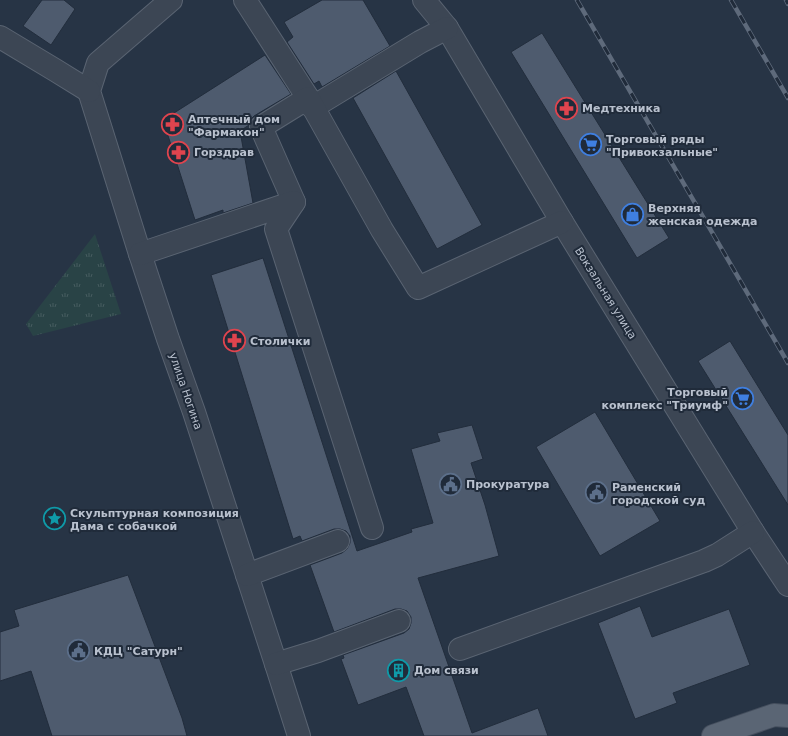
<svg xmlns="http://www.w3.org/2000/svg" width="788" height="736" font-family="'DejaVu Sans',sans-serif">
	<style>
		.grass { fill: url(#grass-tufts) }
		.building { fill: #4e5b6e; stroke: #222d3c }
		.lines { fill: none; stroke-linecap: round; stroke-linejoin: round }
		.minor-casing { stroke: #5a6472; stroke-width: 24 }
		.major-casing { stroke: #454f5e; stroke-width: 24 }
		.minor { stroke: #3c4654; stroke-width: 22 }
		.major { stroke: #5a6574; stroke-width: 22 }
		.rail-casing { stroke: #5e6a7b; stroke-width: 4.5 }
		.rail { stroke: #202b3a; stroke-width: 3; stroke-dasharray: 9; stroke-linecap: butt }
		.labels { text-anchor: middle; stroke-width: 4; stroke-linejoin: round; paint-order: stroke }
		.poi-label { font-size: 11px; font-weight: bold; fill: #b9c1ce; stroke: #202b3a; text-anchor: start }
		.street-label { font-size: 11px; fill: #b9c1ce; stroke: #202b3a }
	</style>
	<defs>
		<pattern id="grass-tufts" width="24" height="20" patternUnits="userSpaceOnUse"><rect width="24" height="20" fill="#294346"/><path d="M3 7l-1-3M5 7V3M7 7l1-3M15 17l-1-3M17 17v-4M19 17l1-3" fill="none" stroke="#465c60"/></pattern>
	</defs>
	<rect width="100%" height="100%" fill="#273445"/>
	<!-- grass -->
	<polygon class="grass" points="95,234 121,314 33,336 26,324"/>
	<!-- building -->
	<g class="building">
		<polygon points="42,0 64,0 75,9 51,45 23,26"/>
		<polygon points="322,0 363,0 390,46 322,87 319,81 314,84 287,42 293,37 284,22"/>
		<polygon points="542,33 669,238 637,258 511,52"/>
		<polygon points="265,55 291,94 254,116 250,120 249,125 240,131 253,203 223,213 223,210 195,220 163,120"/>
		<polygon points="396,71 482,225 437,249 353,98"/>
		<polygon points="263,258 357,551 412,532 411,529 433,523 411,449 440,441 437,433 472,425 483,459 471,463 485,505 499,556 418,578 472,733 538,708 548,736 424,736 406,687 358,705 341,659 344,658 343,655 404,633 409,629 411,623 411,617 407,611 401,609 395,609 334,632 310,565 342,553 347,549 350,543 350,536 346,531 340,529 334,529 302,541 300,536 293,539 211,275"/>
		<polygon points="730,341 788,435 788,505 698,361"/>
		<polygon points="595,412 660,521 600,556 536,447"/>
		<polygon points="128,575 182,718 187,736 52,736 31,671 0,681 0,632 19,626 14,610"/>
		<polygon points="640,606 652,637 729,609 750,665 673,693 677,703 635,719 598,623"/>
	</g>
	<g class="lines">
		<defs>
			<g id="minor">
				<polyline points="171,0 98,63 89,91 140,254 168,339 194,412 247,575 276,664 299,736"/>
				<polyline points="245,0 308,98"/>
				<polyline points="424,0 447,28 562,222 753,532 788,585"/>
				<polyline points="0,37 55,70 89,91"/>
				<polyline points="311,106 323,101 420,42 447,28"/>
				<polyline points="294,202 261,127 308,98 382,230 418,288 562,222"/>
				<polyline points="140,254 294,202 276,229 372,528"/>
				<polyline points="247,575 338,541"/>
				<polyline points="460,649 704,561 717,555 753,532"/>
				<polyline points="276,664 318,651 399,621"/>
			</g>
			<polyline id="major" points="713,736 774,715 788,716"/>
		</defs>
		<!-- minor casing -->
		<use href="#minor" class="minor-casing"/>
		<!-- major casing -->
		<use href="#major" class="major-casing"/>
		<!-- minor -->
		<use href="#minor" class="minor"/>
		<!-- major -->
		<use href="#major" class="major"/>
		<defs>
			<g id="rail">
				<polyline points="577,0 788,363"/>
				<polyline points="731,0 788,98"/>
				<polyline points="786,0 788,4"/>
			</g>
		</defs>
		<!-- rail casing -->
		<use href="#rail" class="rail-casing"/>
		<!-- rail -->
		<use href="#rail" class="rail"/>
	</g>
	<!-- icons -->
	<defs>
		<symbol id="pharmacy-ring" viewBox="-11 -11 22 22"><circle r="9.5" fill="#202b3a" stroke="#e0444e" stroke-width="1.5"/><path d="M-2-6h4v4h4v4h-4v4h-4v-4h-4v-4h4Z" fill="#e0444e"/></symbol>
		<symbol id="supermarket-ring" viewBox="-11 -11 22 22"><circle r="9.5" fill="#202b3a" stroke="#3f7fe0" stroke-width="1.5"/><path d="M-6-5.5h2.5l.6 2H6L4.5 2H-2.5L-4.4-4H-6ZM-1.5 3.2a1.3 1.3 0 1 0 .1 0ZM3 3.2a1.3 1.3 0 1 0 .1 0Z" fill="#3f7fe0"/></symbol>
		<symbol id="shop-ring" viewBox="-11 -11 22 22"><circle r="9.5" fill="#202b3a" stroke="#3f7fe0" stroke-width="1.5"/><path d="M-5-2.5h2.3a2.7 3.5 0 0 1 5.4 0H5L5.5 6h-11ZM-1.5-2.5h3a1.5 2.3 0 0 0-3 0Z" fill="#3f7fe0"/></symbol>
		<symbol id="civic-ring" viewBox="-11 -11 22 22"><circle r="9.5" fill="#202b3a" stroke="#5c6f8a" stroke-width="1.5"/><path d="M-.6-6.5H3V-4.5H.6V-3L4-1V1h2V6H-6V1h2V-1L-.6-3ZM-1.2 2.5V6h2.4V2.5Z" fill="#5c6f8a"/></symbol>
		<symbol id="sight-ring" viewBox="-11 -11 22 22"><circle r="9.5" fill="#202b3a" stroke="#0f9aa8" stroke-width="1.5"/><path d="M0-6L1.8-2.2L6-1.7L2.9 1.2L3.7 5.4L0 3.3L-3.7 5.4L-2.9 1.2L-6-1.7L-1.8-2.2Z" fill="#0f9aa8"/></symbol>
		<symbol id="building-ring" viewBox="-11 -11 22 22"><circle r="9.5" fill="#202b3a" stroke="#0f9aa8" stroke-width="1.5"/><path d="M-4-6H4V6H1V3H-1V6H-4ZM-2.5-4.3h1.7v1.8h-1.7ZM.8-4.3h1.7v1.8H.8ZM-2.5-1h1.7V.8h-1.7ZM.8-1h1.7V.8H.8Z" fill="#0f9aa8"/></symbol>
	</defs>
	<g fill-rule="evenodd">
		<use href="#pharmacy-ring" x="554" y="96" width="25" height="25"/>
		<use href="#pharmacy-ring" x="160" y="112" width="25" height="25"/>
		<use href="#supermarket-ring" x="578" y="132" width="25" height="25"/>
		<use href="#pharmacy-ring" x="166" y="140" width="25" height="25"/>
		<use href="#shop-ring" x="620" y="202" width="25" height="25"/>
		<use href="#pharmacy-ring" x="222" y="328" width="25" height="25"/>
		<use href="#supermarket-ring" x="730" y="386" width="25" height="25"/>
		<use href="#civic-ring" x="438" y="472" width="25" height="25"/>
		<use href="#civic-ring" x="584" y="480" width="25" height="25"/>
		<use href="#sight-ring" x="42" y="506" width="25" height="25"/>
		<use href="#civic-ring" x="66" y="638" width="25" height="25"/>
		<use href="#building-ring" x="386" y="658" width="25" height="25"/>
	</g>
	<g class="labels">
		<!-- poi labels -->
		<g class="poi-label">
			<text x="582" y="112">Медтехника</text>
			<text x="188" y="123">Аптечный дом<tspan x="188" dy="13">"Фармакон"</tspan></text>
			<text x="606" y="143">Торговый ряды<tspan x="606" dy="13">"Привокзальные"</tspan></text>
			<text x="194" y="156">Горздрав</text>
			<text x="648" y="212">Верхняя<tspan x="648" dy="13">женская одежда</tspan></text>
			<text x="250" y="345">Столички</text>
			<text x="728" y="396" text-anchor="end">Торговый<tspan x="728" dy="13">комплекс "Триумф"</tspan></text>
			<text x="466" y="488">Прокуратура</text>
			<text x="612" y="491">Раменский<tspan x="612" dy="13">городской суд</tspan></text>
			<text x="70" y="517">Скульптурная композиция<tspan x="70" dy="13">Дама с собачкой</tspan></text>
			<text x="94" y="655">КДЦ "Сатурн"</text>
			<text x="414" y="674">Дом связи</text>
		</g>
		<!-- street labels -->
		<g class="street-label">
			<text transform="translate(606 293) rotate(58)" y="4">Вокзальная улица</text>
			<text transform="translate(186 391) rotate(71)" y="4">улица Ногина</text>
		</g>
	</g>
</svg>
